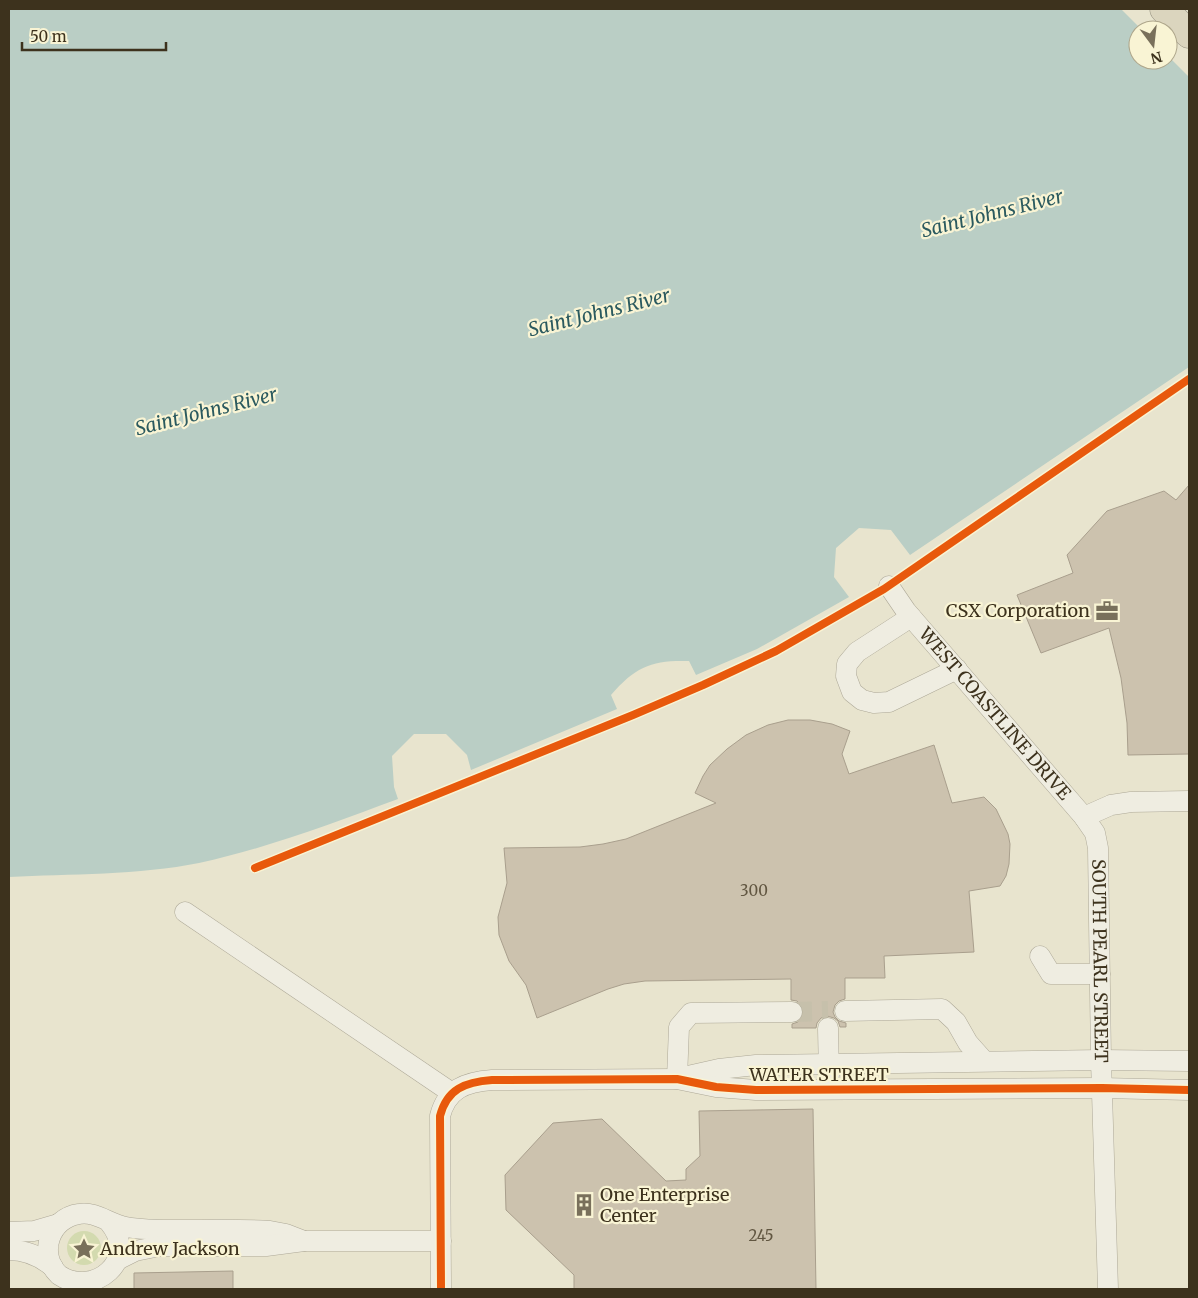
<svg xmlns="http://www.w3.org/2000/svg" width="1198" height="1298" font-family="Merriweather,serif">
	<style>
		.green { fill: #d3daaf }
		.water { fill: #bacec5; fill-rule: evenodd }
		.pier { fill: #e8e4ce }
		.building { fill: #ccc2ae; stroke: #a99f8d }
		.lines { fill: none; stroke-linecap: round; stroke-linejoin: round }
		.minor-tunnel { stroke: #c6c0ab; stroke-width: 20; stroke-dasharray: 20 10; stroke-linecap: butt }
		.minor-casing { stroke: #ada897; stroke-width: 21 }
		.highway-casing { stroke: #928d7e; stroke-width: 29 }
		.minor { stroke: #efede1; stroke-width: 20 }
		.highway { stroke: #dbd5be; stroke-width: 28 }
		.cycleway-casing { stroke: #f9f4d4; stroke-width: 11 }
		.cycleway { stroke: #e8590c; stroke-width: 8 }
		.labels { text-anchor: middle; stroke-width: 4.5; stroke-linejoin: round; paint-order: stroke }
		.number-label { font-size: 15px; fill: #615641 }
		.poi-label { font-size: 18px; fill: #3d321d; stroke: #f9f4d4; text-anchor: start }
		.street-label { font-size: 18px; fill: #3d321d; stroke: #f9f4d4 }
		.water-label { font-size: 19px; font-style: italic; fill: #2b5a5f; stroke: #f9f4d4 }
	</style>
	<rect width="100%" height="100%" fill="#e8e4ce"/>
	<!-- green -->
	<circle class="green" cx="84" cy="1248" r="17"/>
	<!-- water -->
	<path class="water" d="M9,9h1180v358l-279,188 -19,-25 -32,-2 -23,20 -2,29 15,20 -92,52 -61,26 -7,-14c-37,-1 -53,5 -78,34l6,14 -146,61 -4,-15 -21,-21h-32l-22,22 2,31 4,12c-65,24 -130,49 -199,64 -59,12 -130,11 -190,14zM1138,30h30v30h-30z"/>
	<!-- pier -->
	<polygon class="pier" points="1121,9 1189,9 1189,77 1168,56 1168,30 1142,30"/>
	<!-- building -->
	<g class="building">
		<polygon points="1189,485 1189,754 1128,755 1127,723 1121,678 1109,628 1041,653 1017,595 1073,573 1067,555 1107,511 1164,491 1176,500"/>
		<polygon points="788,720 810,720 832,724 850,731 842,754 849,774 934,745 952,803 984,797 996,809 1008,834 1010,844 1009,864 1006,876 1000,886 969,891 974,952 884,956 885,978 845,978 845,999 839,1001 835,1005 833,1012 835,1017 839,1021 846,1023 846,1027 840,1027 838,1021 834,1018 827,1016 821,1018 817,1023 816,1028 792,1028 792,1024 798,1022 803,1017 804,1012 802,1006 797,1001 791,1000 791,979 645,981 624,984 608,989 537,1018 526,985 509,961 499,935 498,917 507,883 504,848 580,847 603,844 626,839 716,803 695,793 703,776 710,765 727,749 746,735 768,725"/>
		<polygon points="813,1109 816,1289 574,1289 574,1275 506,1210 505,1175 553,1123 602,1119 666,1181 686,1180 686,1169 700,1156 699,1111"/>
		<polygon points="233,1271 233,1289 134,1289 134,1273"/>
	</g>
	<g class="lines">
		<!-- minor-tunnel -->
		<polyline class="minor-tunnel" points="792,1012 828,1011"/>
		<defs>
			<g id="minor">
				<path id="s1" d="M889,586l17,25 178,206 11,16 3,15 3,212 7,229"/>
				<polyline points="911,617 857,652 847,664 846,676 852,692 862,700 874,703 889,702 957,669"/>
				<polyline points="1084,817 1111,805 1131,802 1189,801"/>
				<polyline points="185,912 452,1093"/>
				<polyline points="1040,956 1051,974 1100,974"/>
				<polyline points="845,1011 942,1009 956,1022 968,1043 984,1061"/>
				<polyline points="828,1028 829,1076"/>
				<polyline points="679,1078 719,1069 756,1065 1101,1060 1189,1061"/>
				<polyline points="677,1079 679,1027 691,1013 792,1012"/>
				<path d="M109,1222c32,38 -16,76 -50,53 -22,-21 -9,-57 20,-61 17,-3 30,10 47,13 17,3 35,3 53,3 30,0 61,-1 91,1l16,3 18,7"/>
				<polyline points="9,1232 34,1231 58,1224"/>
				<path d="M9,1250c17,0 31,6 44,17"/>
				<polyline points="119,1259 135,1251 160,1246 266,1246 304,1241 441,1241"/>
				<path d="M441,1289l-1,-173c7,-27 25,-34 52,-36l185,-1 39,8 40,3 346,-2 87,2"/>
			</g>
			<polyline id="highway" points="1164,9 1189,34"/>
		</defs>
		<!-- minor casing -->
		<use href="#minor" class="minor-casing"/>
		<!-- highway casing -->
		<use href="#highway" class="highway-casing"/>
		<!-- minor -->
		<use href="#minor" class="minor"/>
		<!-- highway -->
		<use href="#highway" class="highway"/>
		<defs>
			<g id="cycleway">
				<polyline points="255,868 633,715 703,685 776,651 884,589 1189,379"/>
				<path d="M441,1289l-1,-173c7,-27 25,-34 52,-36l185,-1 39,8 40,3 346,-2 87,2"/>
			</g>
		</defs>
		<!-- cycleway casing -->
		<use href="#cycleway" class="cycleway-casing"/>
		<!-- cycleway -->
		<use href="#cycleway" class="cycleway"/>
	</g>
	<!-- icons -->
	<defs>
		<symbol id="office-bare" viewBox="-9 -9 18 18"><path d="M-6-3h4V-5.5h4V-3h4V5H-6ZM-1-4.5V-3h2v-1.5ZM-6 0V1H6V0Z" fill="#79705b" stroke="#f9f4d4" stroke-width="2.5" paint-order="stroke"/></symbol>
		<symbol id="building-bare" viewBox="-9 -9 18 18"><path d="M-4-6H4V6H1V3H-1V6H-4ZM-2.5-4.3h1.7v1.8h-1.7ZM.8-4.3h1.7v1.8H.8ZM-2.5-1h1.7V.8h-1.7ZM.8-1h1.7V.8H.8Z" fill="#79705b" stroke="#f9f4d4" stroke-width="2.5" paint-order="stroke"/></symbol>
		<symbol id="sight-bare" viewBox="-9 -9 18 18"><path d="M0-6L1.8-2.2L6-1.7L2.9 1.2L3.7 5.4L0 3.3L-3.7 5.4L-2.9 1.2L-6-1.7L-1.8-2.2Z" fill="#79705b" stroke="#f9f4d4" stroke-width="2.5" paint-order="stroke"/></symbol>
	</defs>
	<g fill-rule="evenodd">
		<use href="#office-bare" x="1091" y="595" width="32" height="32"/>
		<use href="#building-bare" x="568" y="1189" width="32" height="32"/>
		<use href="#sight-bare" x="68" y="1233" width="32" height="32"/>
	</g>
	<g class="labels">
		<!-- number labels -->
		<g class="number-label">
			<text x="754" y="896">300</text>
			<text x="761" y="1241">245</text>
		</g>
		<!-- poi labels -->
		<g class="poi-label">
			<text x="1090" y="617" text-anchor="end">CSX Corporation</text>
			<text x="600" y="1201">One Enterprise<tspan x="600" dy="21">Center</tspan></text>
			<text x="100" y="1255">Andrew Jackson</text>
		</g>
		<!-- street labels -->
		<g class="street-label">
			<text dy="6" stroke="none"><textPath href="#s1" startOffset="166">WEST COASTLINE DRIVE</textPath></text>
			<text dy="6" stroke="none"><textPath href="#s1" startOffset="450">SOUTH PEARL STREET</textPath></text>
			<text x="819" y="1081">WATER STREET</text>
		</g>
		<!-- water labels -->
		<g class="water-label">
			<text transform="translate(992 213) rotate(-14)" y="7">Saint Johns River</text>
			<text transform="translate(599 312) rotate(-14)" y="7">Saint Johns River</text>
			<text transform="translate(206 411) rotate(-14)" y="7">Saint Johns River</text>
		</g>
	</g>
	<!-- border -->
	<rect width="1198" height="1298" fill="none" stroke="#3d321d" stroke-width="20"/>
	<!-- north arrow -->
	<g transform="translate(1153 45) rotate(165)"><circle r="24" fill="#f9f4d4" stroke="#aea68b"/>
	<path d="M0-4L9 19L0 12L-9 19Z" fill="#79705b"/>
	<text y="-8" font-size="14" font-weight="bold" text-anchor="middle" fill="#3d321d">N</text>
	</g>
	<!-- scale -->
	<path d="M22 42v8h144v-8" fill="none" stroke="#3d321d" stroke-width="2.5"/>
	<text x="30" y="42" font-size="15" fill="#3d321d" stroke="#f9f4d4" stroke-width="4" paint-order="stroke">50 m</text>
</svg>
